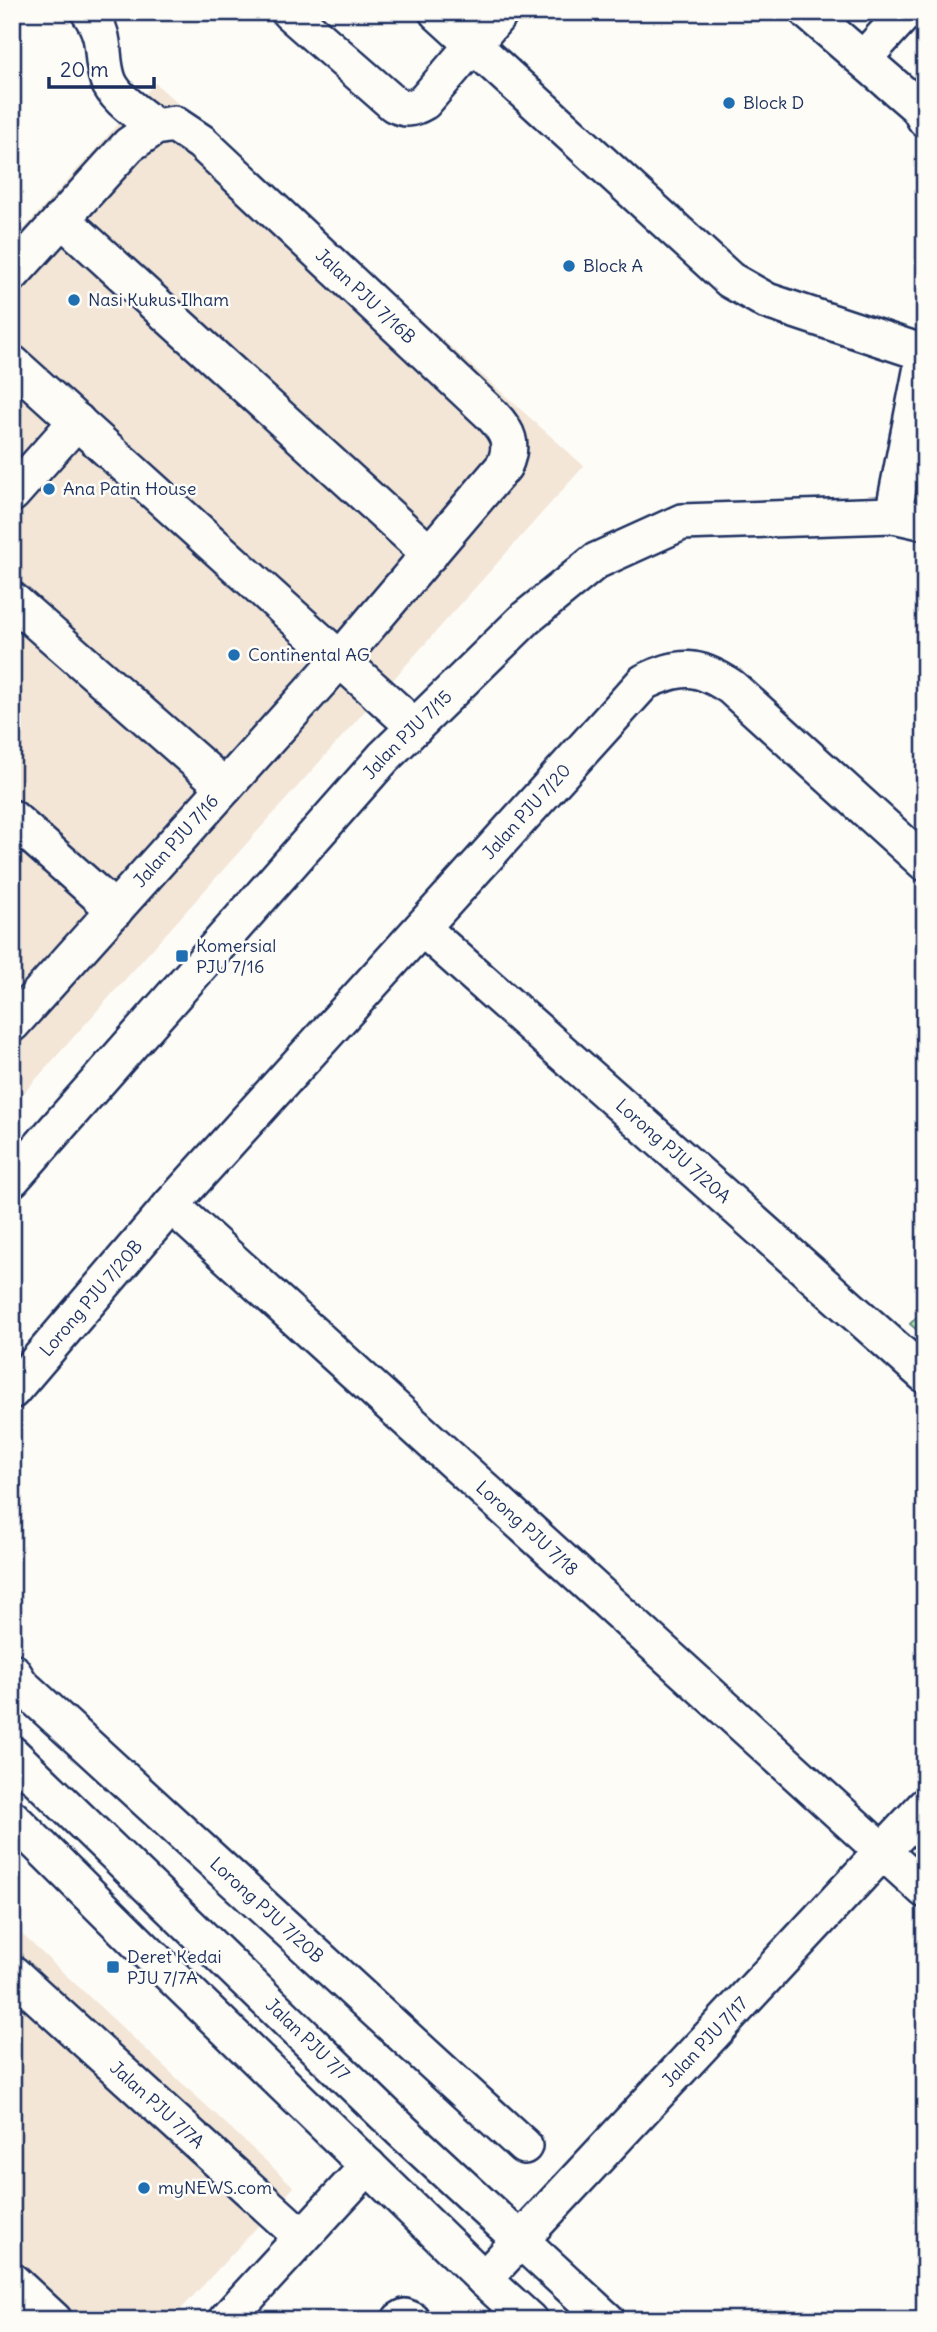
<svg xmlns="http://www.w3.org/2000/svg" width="937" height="2332" font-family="Delius,sans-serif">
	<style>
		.built { fill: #f3e6d7 }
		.green { fill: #b1e8ac; stroke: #668c85; stroke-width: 2 }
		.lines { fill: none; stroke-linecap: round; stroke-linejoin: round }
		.minor-casing { stroke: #1b2f5e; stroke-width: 40 }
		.minor { stroke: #fdfcf7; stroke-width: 35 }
		.poi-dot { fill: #1f6fb2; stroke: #fdfcf7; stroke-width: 2.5 }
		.labels { text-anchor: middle; stroke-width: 5; stroke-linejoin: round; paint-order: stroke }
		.poi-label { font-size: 18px; fill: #1b2f5e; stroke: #fdfcf7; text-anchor: start }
		.street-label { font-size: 18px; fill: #1b2f5e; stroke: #fdfcf7 }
	</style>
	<rect width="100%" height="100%" fill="#fdfcf7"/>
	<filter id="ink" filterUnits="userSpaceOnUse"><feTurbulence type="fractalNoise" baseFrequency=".0143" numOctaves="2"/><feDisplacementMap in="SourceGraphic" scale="14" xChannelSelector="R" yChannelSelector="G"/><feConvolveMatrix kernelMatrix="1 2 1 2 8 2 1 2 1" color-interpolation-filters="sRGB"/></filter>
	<g filter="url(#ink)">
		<!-- built -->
		<g class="built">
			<polygon points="155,83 584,466 12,1106 12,242"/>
			<polygon points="12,1925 294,2187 171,2320 12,2320"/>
		</g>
		<!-- green -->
		<polygon class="green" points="925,1308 925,1337 910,1324"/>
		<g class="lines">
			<defs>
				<g id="minor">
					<path d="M89,12c20,28 10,42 19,68 7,19 32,34 47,47"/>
					<path d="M289,12l105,92c12,6 18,5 30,-2l77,-90"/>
					<polyline points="437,12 730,280 767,301 924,353"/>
					<polyline points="808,12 918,107 925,119"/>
					<polyline points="863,59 906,12"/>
					<polyline points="62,219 430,554"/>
					<path id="s1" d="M12,274l117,-129 26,-18 19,-3 27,18 291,273c16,17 22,29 12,51l-164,193 -328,365"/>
					<polyline points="12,363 415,727"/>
					<polyline points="12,494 77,421"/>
					<polyline points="893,515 925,351"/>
					<polyline points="12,600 225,787"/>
					<polyline points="12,818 115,910"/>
					<path id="s2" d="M422,928l503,447"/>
					<path id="s3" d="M12,1179l372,-422 142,-139 70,-57 86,-39 211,-7 32,7"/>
					<path id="s4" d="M171,1205l754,685"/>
					<path id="s5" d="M12,1391l159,-186 473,-523c36,-17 53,-18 87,5l194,176"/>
					<path id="s6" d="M12,1671l9,14 503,461"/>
					<path id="s7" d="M12,1754l390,377 205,189"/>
					<polyline points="12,1818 143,1948 484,2279 529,2320"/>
					<path id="s8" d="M12,1973l290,264"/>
					<path id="s9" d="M484,2279l441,-473"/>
					<polyline points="12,2281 54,2320"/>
					<polyline points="226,2320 368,2166"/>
					<polyline points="400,2320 405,2317 412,2320"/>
				</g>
			</defs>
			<!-- minor casing -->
			<use href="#minor" class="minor-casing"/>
			<!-- minor -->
			<use href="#minor" class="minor"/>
		</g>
	</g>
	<!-- markers -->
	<g class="poi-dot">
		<circle cx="729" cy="103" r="7"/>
		<circle cx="569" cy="266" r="7"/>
		<circle cx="74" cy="300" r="7"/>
		<circle cx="49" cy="489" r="7"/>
		<circle cx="234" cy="655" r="7"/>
		<rect x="175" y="949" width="14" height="14" rx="3.5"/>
		<rect x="106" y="1960" width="14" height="14" rx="3.5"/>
		<circle cx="144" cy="2188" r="7"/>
	</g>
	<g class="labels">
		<!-- poi labels -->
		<g class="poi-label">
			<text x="743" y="109">Block D</text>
			<text x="583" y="272">Block A</text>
			<text x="88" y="306">Nasi Kukus Ilham</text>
			<text x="63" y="495">Ana Patin House</text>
			<text x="248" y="661">Continental AG</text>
			<text x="196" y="952">Komersial<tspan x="196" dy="21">PJU 7/16</tspan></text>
			<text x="127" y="1963">Deret Kedai<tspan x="127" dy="21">PJU 7/7A</tspan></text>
			<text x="158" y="2194">myNEWS.com</text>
		</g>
		<!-- street labels -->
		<g class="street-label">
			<text dy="6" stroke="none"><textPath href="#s1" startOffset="483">Jalan PJU 7/16B</textPath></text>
			<text dy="6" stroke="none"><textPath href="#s3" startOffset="595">Jalan PJU 7/15</textPath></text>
			<text dy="6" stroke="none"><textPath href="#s5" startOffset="775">Jalan PJU 7/20</textPath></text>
			<text transform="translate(176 841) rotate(-48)" y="6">Jalan PJU 7/16</text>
			<text dy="6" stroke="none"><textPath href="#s2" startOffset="336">Lorong PJU 7/20A</textPath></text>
			<text dy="6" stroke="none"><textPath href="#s5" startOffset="122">Lorong PJU 7/20B</textPath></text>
			<text dy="6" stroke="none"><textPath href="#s4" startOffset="481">Lorong PJU 7/18</textPath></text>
			<text dy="6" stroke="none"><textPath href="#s6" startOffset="350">Lorong PJU 7/20B</textPath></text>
			<text dy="6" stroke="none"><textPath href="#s7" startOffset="411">Jalan PJU 7/7</textPath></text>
			<text dy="6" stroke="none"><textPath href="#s9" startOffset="324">Jalan PJU 7/17</textPath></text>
			<text dy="6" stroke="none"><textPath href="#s8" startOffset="196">Jalan PJU 7/7A</textPath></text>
		</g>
	</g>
	<!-- margin -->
	<rect width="937" height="2332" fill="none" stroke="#fdfcf7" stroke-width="42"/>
	<rect x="21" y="21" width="895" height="2290" fill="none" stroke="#1b2f5e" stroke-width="2.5" filter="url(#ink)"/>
	<!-- scale -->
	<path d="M49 77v10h105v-10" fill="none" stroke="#1b2f5e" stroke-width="3.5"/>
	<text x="60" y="77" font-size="21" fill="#1b2f5e" stroke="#fdfcf7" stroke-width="5" paint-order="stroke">20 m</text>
</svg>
